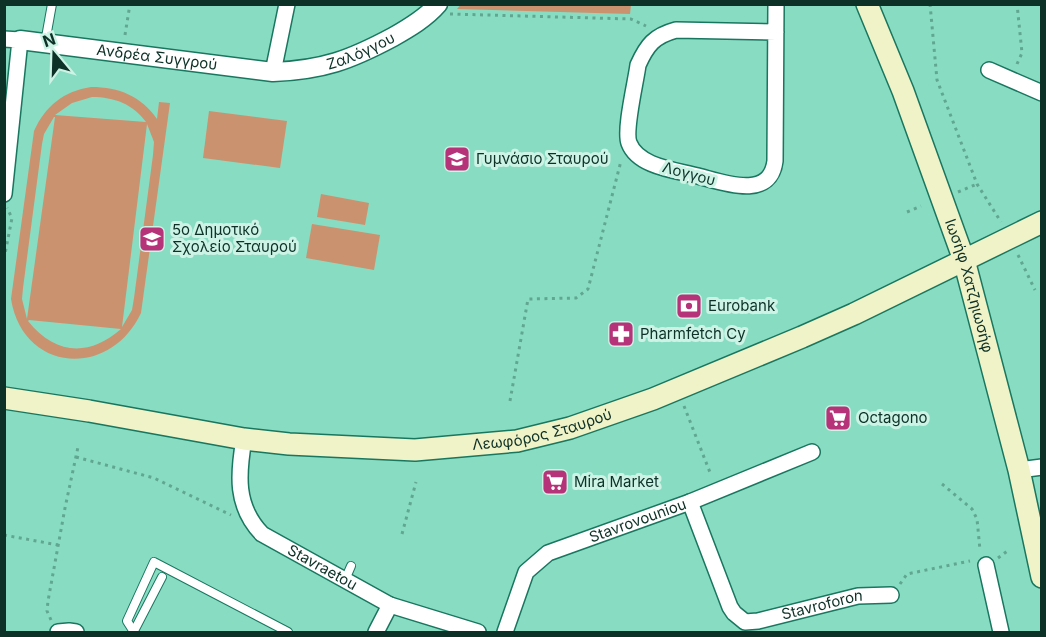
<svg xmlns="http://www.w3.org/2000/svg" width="1046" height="637" font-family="Inter,sans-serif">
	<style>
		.green { fill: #cb9270; fill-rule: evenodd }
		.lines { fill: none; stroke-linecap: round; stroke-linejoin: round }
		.service-casing { stroke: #19765f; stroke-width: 10 }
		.minor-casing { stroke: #19765f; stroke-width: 18 }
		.tertiary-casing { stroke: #19765f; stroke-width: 21 }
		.secondary-casing { stroke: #19765f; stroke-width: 24 }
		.path { stroke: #61a691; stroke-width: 3; stroke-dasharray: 3 4.5; stroke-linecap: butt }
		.service { stroke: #fff; stroke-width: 8 }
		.minor { stroke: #fff; stroke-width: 15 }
		.tertiary { stroke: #fff; stroke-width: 18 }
		.secondary { stroke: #f0f2c7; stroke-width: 21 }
		.labels { text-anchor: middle; stroke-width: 6; stroke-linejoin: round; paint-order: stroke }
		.street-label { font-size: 15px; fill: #0d3127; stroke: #ccf3e5 }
		.poi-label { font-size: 15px; fill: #0d3127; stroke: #ccf3e5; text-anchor: start }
	</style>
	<rect width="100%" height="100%" fill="#88dcc2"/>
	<!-- green -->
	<g class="green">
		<polygon points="461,4 631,4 631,5 630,14 457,9"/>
		<path d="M91,87c28,0 50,9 66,32l2,-17 11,1 -29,210c-31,66 -118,60 -130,-14l23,-168c11,-25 30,-40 57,-44zM92,97c22,0 41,7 54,25l-91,-7 17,-12zM54,117h1l-28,202 -5,-20 1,-11 19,-144 2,-10zM147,124l7,18 -1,13 -19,143 -2,12 -10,17zM28,321l1,-1 92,9c-32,28 -66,26 -93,-8z"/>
		<polygon points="209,111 287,121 280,168 203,158"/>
		<polygon points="321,194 369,203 365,225 317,217"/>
		<polygon points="312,224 380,235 374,270 306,258"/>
	</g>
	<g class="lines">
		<defs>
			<g id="service">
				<polyline points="45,43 52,4"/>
				<polyline points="345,580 351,566"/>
				<polyline points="134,631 162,577"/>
				<polyline points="134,632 127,621 154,562 288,632"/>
			</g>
			<g id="minor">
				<path d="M776,4l-1,157c-5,40 -53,21 -77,15 -22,-6 -60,-9 -69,-33 -5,-13 7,-62 9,-78 9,-20 16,-29 38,-35l100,2"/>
				<polyline points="4,39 20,40 4,194"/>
				<polyline points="989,70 1042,93"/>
				<polyline points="273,72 287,4"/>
				<path id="s1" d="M244,439c-6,35 -9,67 18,95l128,71 88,27"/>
				<polyline points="1019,470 1042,467"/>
				<path id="s2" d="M690,502l40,105 4,6 11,9 13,-1 100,-25 33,-1"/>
				<polyline points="986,565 1001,632"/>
				<polyline points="58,632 69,631 76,632"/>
				<polyline points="376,632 390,605"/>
				<path id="s3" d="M505,632l21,-60 22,-19 142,-51 122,-50"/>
			</g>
			<g id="tertiary">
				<path id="s4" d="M20,40l253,32c50,-2 77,-12 120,-35 16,-9 33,-19 45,-33"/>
			</g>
			<g id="secondary">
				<path id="s5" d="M867,4l36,87 61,169 55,210 23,107"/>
				<path id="s6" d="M4,398l85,13 155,28 45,5 126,6 102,-9 53,-13 83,-29 149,-62 52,-23 188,-92"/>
			</g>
		</defs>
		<!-- service casing -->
		<use href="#service" class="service-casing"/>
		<!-- minor casing -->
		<use href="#minor" class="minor-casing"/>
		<!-- tertiary casing -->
		<use href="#tertiary" class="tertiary-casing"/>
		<!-- secondary casing -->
		<use href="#secondary" class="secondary-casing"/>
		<!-- path -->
		<g class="path">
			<polyline points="930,4 937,80 977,184 1001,222"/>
			<polyline points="450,14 631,19 646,26"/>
			<polyline points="125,35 130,4"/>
			<polyline points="1017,64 1022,53 1017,4"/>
			<polyline points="958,192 977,184"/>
			<polyline points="907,212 921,206"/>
			<polyline points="1018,255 1035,290"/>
			<polyline points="4,259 12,218 7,208"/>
			<polyline points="510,401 528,299 576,298 588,289 621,161"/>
			<polyline points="684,406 711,475"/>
			<polyline points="76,457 154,478 231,515"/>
			<polyline points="942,484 972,509 977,519 980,550"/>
			<polyline points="402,534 416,482"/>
			<polyline points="4,535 58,545"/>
			<polyline points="998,558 1010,549"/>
			<polyline points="900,584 907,574 970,561"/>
			<polyline points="51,620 47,611 48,601 65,508 78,447"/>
		</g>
		<!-- service -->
		<use href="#service" class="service"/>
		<!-- minor -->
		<use href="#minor" class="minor"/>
		<!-- tertiary -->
		<use href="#tertiary" class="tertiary"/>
		<!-- secondary -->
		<use href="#secondary" class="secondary"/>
	</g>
	<!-- icons -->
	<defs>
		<symbol id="school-square" viewBox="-11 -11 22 22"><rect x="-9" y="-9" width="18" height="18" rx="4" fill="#b63279" stroke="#ccf3e5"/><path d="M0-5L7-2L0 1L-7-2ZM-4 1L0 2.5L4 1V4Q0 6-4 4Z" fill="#fff"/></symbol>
		<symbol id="bank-square" viewBox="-11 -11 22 22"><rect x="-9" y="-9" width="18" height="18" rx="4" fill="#b63279" stroke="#ccf3e5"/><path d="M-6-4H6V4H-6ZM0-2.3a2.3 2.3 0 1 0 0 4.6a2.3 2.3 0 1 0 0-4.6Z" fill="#fff"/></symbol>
		<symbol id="pharmacy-square" viewBox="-11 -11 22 22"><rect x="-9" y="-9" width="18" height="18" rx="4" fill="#b63279" stroke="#ccf3e5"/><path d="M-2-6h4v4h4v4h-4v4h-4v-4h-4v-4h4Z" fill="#fff"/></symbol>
		<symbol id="supermarket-square" viewBox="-11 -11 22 22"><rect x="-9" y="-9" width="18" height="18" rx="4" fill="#b63279" stroke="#ccf3e5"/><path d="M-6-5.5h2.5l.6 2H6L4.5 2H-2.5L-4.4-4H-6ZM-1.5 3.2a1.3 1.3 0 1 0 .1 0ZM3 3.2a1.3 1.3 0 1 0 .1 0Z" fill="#fff"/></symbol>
	</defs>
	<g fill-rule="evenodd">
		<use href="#school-square" x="442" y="144" width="30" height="30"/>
		<use href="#school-square" x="137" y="224" width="30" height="30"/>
		<use href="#bank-square" x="674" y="291" width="30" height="30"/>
		<use href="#pharmacy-square" x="606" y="319" width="30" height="30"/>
		<use href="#supermarket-square" x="823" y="403" width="30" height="30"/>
		<use href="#supermarket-square" x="540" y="467" width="30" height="30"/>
	</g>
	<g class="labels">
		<!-- street labels -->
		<g class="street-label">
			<text dy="5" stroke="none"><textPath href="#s4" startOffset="346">Ζαλόγγου</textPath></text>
			<text dy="5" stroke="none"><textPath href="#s4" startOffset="138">Ανδρέα Συγγρού</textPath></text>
			<text transform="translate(689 174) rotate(15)" y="5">Λογγου</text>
			<text dy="5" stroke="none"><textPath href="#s5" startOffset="300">Ιωσήφ Χατζηιωσήφ</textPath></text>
			<text dy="5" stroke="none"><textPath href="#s6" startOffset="544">Λεωφόρος Σταυρού</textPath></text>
			<text dy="5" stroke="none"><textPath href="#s3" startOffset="188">Stavrovouniou</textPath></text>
			<text dy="5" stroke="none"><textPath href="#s1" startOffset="170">Stavraetou</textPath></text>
			<text dy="5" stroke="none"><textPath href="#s2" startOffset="213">Stavroforon</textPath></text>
		</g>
		<!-- poi labels -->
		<g class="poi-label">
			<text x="476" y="164">Γυμνάσιο Σταυρού</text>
			<text x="172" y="235">5ο Δημοτικό<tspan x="172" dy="17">Σχολείο Σταυρού</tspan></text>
			<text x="708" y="311">Eurobank</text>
			<text x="640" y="339">Pharmfetch Cy</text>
			<text x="858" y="423">Octagono</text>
			<text x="574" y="487">Mira Market</text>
		</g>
	</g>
	<!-- border -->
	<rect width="1046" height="637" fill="none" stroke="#0d3127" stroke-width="12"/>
	<!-- north arrow -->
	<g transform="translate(54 54) rotate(341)" stroke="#ccf3e5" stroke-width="4.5" paint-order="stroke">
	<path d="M0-4.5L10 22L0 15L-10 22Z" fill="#0d3127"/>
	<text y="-9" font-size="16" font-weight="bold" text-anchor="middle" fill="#0d3127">N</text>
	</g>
</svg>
